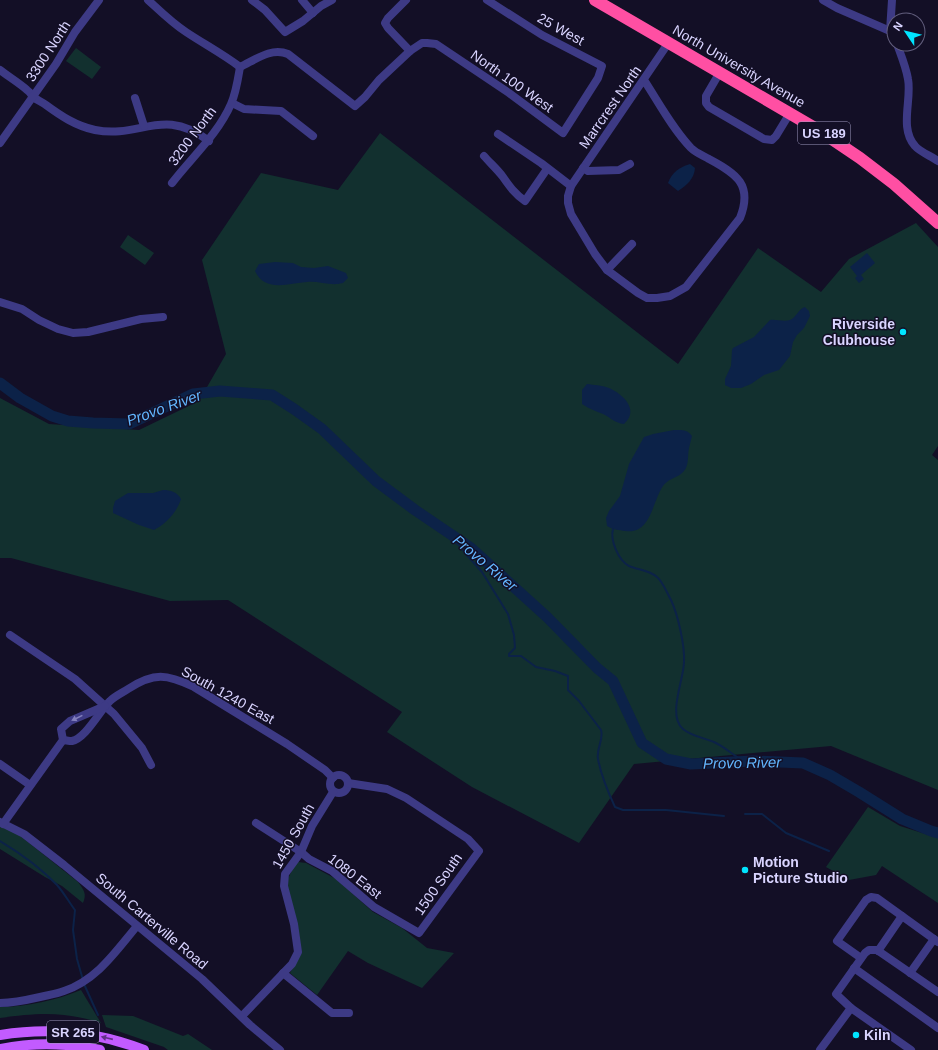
<svg xmlns="http://www.w3.org/2000/svg" width="938" height="1050" font-family="Helvetica,sans-serif">
	<style>
		.green { fill: #12302f }
		.water { fill: #0c2248 }
		.lines { fill: none; stroke-linecap: round; stroke-linejoin: round }
		.stream { stroke: #0c2248; stroke-width: 2 }
		.river { stroke: #0c2248; stroke-width: 11 }
		.minor { stroke: #3d3a85; stroke-width: 8 }
		.major { stroke: #c25bff; stroke-width: 10 }
		.highway { stroke: #ff4fa3; stroke-width: 12 }
		.oneway { fill: #837fbc }
		.oneway2 { fill: #623188 }
		.poi-dot { fill: #00e5ff; stroke: #130f26; stroke-width: 1.5 }
		.labels { text-anchor: middle; stroke-width: 3; stroke-linejoin: round; paint-order: stroke }
		.shield { fill: #130f26; stroke: #9e99be; stroke-width: 1 }
		.shield-label { font-size: 13px; font-weight: bold; fill: #d9d4ff }
		.street-label { font-size: 14px; fill: #d9d4ff; stroke: #130f26 }
		.poi-label { font-size: 14px; font-weight: bold; fill: #d9d4ff; stroke: #130f26; text-anchor: start }
		.water-label { font-size: 15px; font-style: italic; fill: #62b6ff; stroke: #130f26 }
	</style>
	<rect width="100%" height="100%" fill="#130f26"/>
	<!-- green -->
	<g class="green">
		<polygon points="76,48 101,67 92,79 66,61"/>
		<polygon points="380,133 678,364 758,248 821,292 849,259 916,223 938,247 938,446 932,455 938,460 938,790 831,746 634,764 579,843 472,787 387,732 402,712 228,600 170,601 11,558 0,558 0,398 49,424 139,430 199,401 226,354 202,260 261,173 338,190"/>
		<polygon points="128,235 154,253 145,265 120,247"/>
		<polygon points="868,807 900,826 938,838 938,903 882,866 876,875 849,880 826,867"/>
		<path d="M0,825l19,10 59,47c6,8 9,12 5,21l-21,-17 -17,-9 -45,-28z"/>
		<polygon points="298,862 306,863 336,879 373,912 402,928 427,948 454,953 422,988 368,963 348,951 317,995 290,973 299,957 287,881 293,868"/>
		<path d="M81,990l20,33c-38,-12 -63,-10 -101,-5v-11c26,0 57,-7 81,-17z"/>
		<polygon points="102,1015 133,1016 183,1036 188,1034 212,1050 168,1050 164,1047 106,1027"/>
	</g>
	<!-- water -->
	<g class="water">
		<path d="M690,164l5,4c-1,11 -8,17 -17,23l-10,-8c4,-11 12,-16 22,-19z"/>
		<polygon points="867,253 875,263 861,275 864,279 859,283 855,278 857,276 850,267"/>
		<path d="M275,262l18,1 8,4 13,1 14,-2 18,7 2,5 -5,5 -5,1c-10,1 -21,-3 -31,-2 -18,1 -42,11 -52,-11l4,-7z"/>
		<path d="M805,307l4,4 1,5 -6,12 -7,7 -4,7 -3,14 -11,14 -15,5 -13,9 -10,4h-10l-6,-3v-6l6,-13 1,-16 1,-2 21,-11 16,-17c6,-1 14,2 20,0 7,-3 8,-11 15,-13z"/>
		<path d="M587,384c7,1 14,1 22,4 14,6 31,22 15,36 -9,-1 -13,-6 -21,-10 -7,-3 -14,-5 -21,-10v-14z"/>
		<path d="M674,430c8,0 13,-1 18,6 -1,4 -2,8 -3,12 -2,10 1,19 -8,26 -6,4 -14,6 -18,12 -11,16 -12,49 -38,45 -6,-1 -12,-1 -18,-5l-1,-8 3,-7 11,-15 9,-32 15,-27 9,-3z"/>
		<path d="M163,490c8,0 14,2 18,9 -4,13 -15,25 -27,31l-15,-5 -26,-12v-5l2,-7 13,-8h25z"/>
	</g>
	<g class="lines">
		<!-- stream -->
		<g class="stream">
			<path d="M613,529c-3,11 5,31 16,37 9,4 20,4 28,11 6,5 10,16 14,23 7,15 14,46 13,62 0,17 -17,54 -1,67 8,7 21,9 31,13 11,5 20,14 31,20"/>
			<path d="M452,535l13,18 17,19 26,42 6,21 1,13 -6,6v2h12l15,11 19,4 13,5v14l11,11 22,29c3,9 -5,19 -3,29 3,16 10,33 17,48l8,3h43l58,6"/>
			<polyline points="745,814 762,814 786,833 829,851"/>
			<path d="M0,841c20,12 40,26 57,44 7,8 12,17 18,25l-2,20 4,29 6,21"/>
			<polyline points="84,984 98,1015"/>
		</g>
		<!-- river -->
		<polyline class="river" points="0,383 20,398 52,416 68,421 93,423 129,424 193,394 220,391 272,395 294,409 322,429 376,481 415,510 471,548 547,617 597,668 613,681 642,743 666,759 691,764 754,761 803,763 830,775 859,792 902,819 931,831 938,833"/>
		<!-- minor -->
		<g class="minor">
			<path d="M148,0c12,11 24,23 38,32 18,12 37,22 54,35"/>
			<polyline points="252,0 265,10 285,32 303,21 321,6 332,0"/>
			<polyline points="302,0 313,13"/>
			<polyline points="406,0 388,18 385,23 388,28 410,51"/>
			<polyline points="823,0 837,8 890,31 894,39"/>
			<polyline points="890,31 892,0"/>
			<path d="M897,44c4,11 9,23 11,35 4,21 -9,49 7,67 5,6 16,10 23,15"/>
			<path d="M0,70c9,7 19,13 27,20 3,2 4,4 6,7 4,3 9,5 13,8 15,11 30,21 49,25 46,9 67,-24 114,11"/>
			<polyline points="720,72 706,96 706,103 709,107 764,139 772,140 776,136 790,113"/>
			<path d="M644,80c15,23 28,48 47,68 5,5 13,8 18,11 28,15 44,26 31,59l-54,69 -16,9 -13,2h-10l-9,-5 -31,-23 -12,-16 -24,-40 -3,-11v-7l3,-10 98,-144"/>
			<polyline points="135,98 144,126"/>
			<polyline points="232,103 244,109 281,111 313,136"/>
			<polyline points="498,134 541,163 571,186"/>
			<polyline points="0,143 56,64 75,32 99,0"/>
			<path d="M484,156c6,7 14,14 19,21 7,10 12,17 22,24l22,-32"/>
			<polyline points="583,168 588,171 619,170 630,164"/>
			<path d="M172,183c20,-26 46,-49 59,-79 5,-11 7,-25 9,-37 15,-7 31,-20 48,-13l67,52 10,-9 14,-17 31,-29 12,-8h5l9,1 73,49 54,40 35,-55 4,-12 -60,-31 -55,-35"/>
			<polyline points="607,270 632,244"/>
			<polyline points="0,302 22,309 39,320 58,329 73,333 88,332 141,319 163,317"/>
			<polyline points="10,635 75,679 114,714 142,748 151,765"/>
			<path d="M63,740c2,0 6,1 9,1 14,-3 28,-31 38,-40 5,-5 12,-8 18,-12 26,-17 39,-15 66,-2l93,57 38,26 8,8"/>
			<polyline points="0,764 30,785"/>
			<circle cx="339" cy="784" r="9"/>
			<polyline points="0,822 24,834 64,865 202,979 250,1025 280,1050"/>
			<polyline points="256,823 301,852 309,859 332,871 374,907 419,933 479,851 468,839 406,798 387,789 348,783"/>
			<polyline points="3,824 63,740 61,729 70,721 105,706"/>
			<polyline points="878,951 902,916"/>
			<polyline points="861,958 837,941 866,900 871,897 877,898 938,942"/>
			<polyline points="854,968 938,1028"/>
			<polyline points="283,973 332,1013 349,1013"/>
			<polyline points="910,973 934,939"/>
			<path d="M0,1003c13,0 27,-3 40,-6 8,-2 16,-3 24,-6 33,-11 52,-40 73,-65"/>
			<polyline points="242,1016 292,964 298,952 294,924 284,886 285,874 301,852 312,826 333,792"/>
			<polyline points="820,1050 851,1008"/>
			<polyline points="911,1050 851,1008 836,994 865,953 869,950 877,950 938,992"/>
		</g>
		<!-- major -->
		<g class="major">
			<path d="M0,1035c49,-8 98,-3 144,15"/>
			<path d="M0,1049c33,-7 67,-6 100,1"/>
		</g>
		<!-- highway -->
		<polyline class="highway" points="595,0 820,131 860,158 894,184 938,223"/>
	</g>
	<!-- one-way arrows -->
	<defs><path id="oneway-solid" d="M-6-.8H1V-3.2L6.5 0L1 3.2V.8H-6Z"/></defs>
	<use class="oneway" href="#oneway-solid" transform="translate(77 718) rotate(154)"/>
	<use class="oneway2" href="#oneway-solid" transform="translate(107 1038) rotate(-167)"/>
	<!-- markers -->
	<g class="poi-dot">
		<circle cx="903" cy="332" r="4"/>
		<circle cx="745" cy="870" r="4"/>
		<circle cx="856" cy="1035" r="4"/>
	</g>
	<g class="labels">
		<!-- shield labels -->
		<g class="shield">
			<rect x="798" y="122" width="52" height="22" rx="3"/>
			<rect x="47" y="1021" width="52" height="22" rx="3"/>
		</g>
		<g class="shield-label">
			<text x="824" y="138">US 189</text>
			<text x="73" y="1037">SR 265</text>
		</g>
		<!-- street labels -->
		<g class="street-label">
			<text transform="translate(561 29) rotate(29)" y="5">25 West</text>
			<text transform="translate(48 51) rotate(-57)" y="5">3300 North</text>
			<text transform="translate(739 66) rotate(30)" y="5">North University Avenue</text>
			<text transform="translate(512 81) rotate(35)" y="5">North 100 West</text>
			<text transform="translate(610 107) rotate(-55)" y="5">Marrcrest North</text>
			<text transform="translate(192 136) rotate(-53)" y="5">3200 North</text>
			<text transform="translate(228 695) rotate(29)" y="5">South 1240 East</text>
			<text transform="translate(293 836) rotate(-61)" y="5">1450 South</text>
			<text transform="translate(355 876) rotate(38)" y="5">1080 East</text>
			<text transform="translate(438 884) rotate(-55)" y="5">1500 South</text>
			<text transform="translate(152 921) rotate(40)" y="5">South Carterville Road</text>
		</g>
		<!-- poi labels -->
		<g class="poi-label">
			<text x="895" y="329" text-anchor="end">Riverside<tspan x="895" dy="16">Clubhouse</tspan></text>
			<text x="753" y="867">Motion<tspan x="753" dy="16">Picture Studio</tspan></text>
			<text x="864" y="1040">Kiln</text>
		</g>
		<!-- water labels -->
		<g class="water-label">
			<text transform="translate(164 408) rotate(-20)" y="5">Provo River</text>
			<text transform="translate(485 563) rotate(40)" y="5">Provo River</text>
			<text transform="translate(742 763) rotate(-1)" y="5">Provo River</text>
		</g>
	</g>
	<!-- north arrow -->
	<g transform="translate(906 32) rotate(305)"><circle r="19" fill="#130f26" stroke="#625e7d"/>
	<path d="M0-3L7 15L0 10L-7 15Z" fill="#00e5ff"/>
	<text y="-6" font-size="11" font-weight="bold" text-anchor="middle" fill="#d9d4ff">N</text>
	</g>
</svg>
